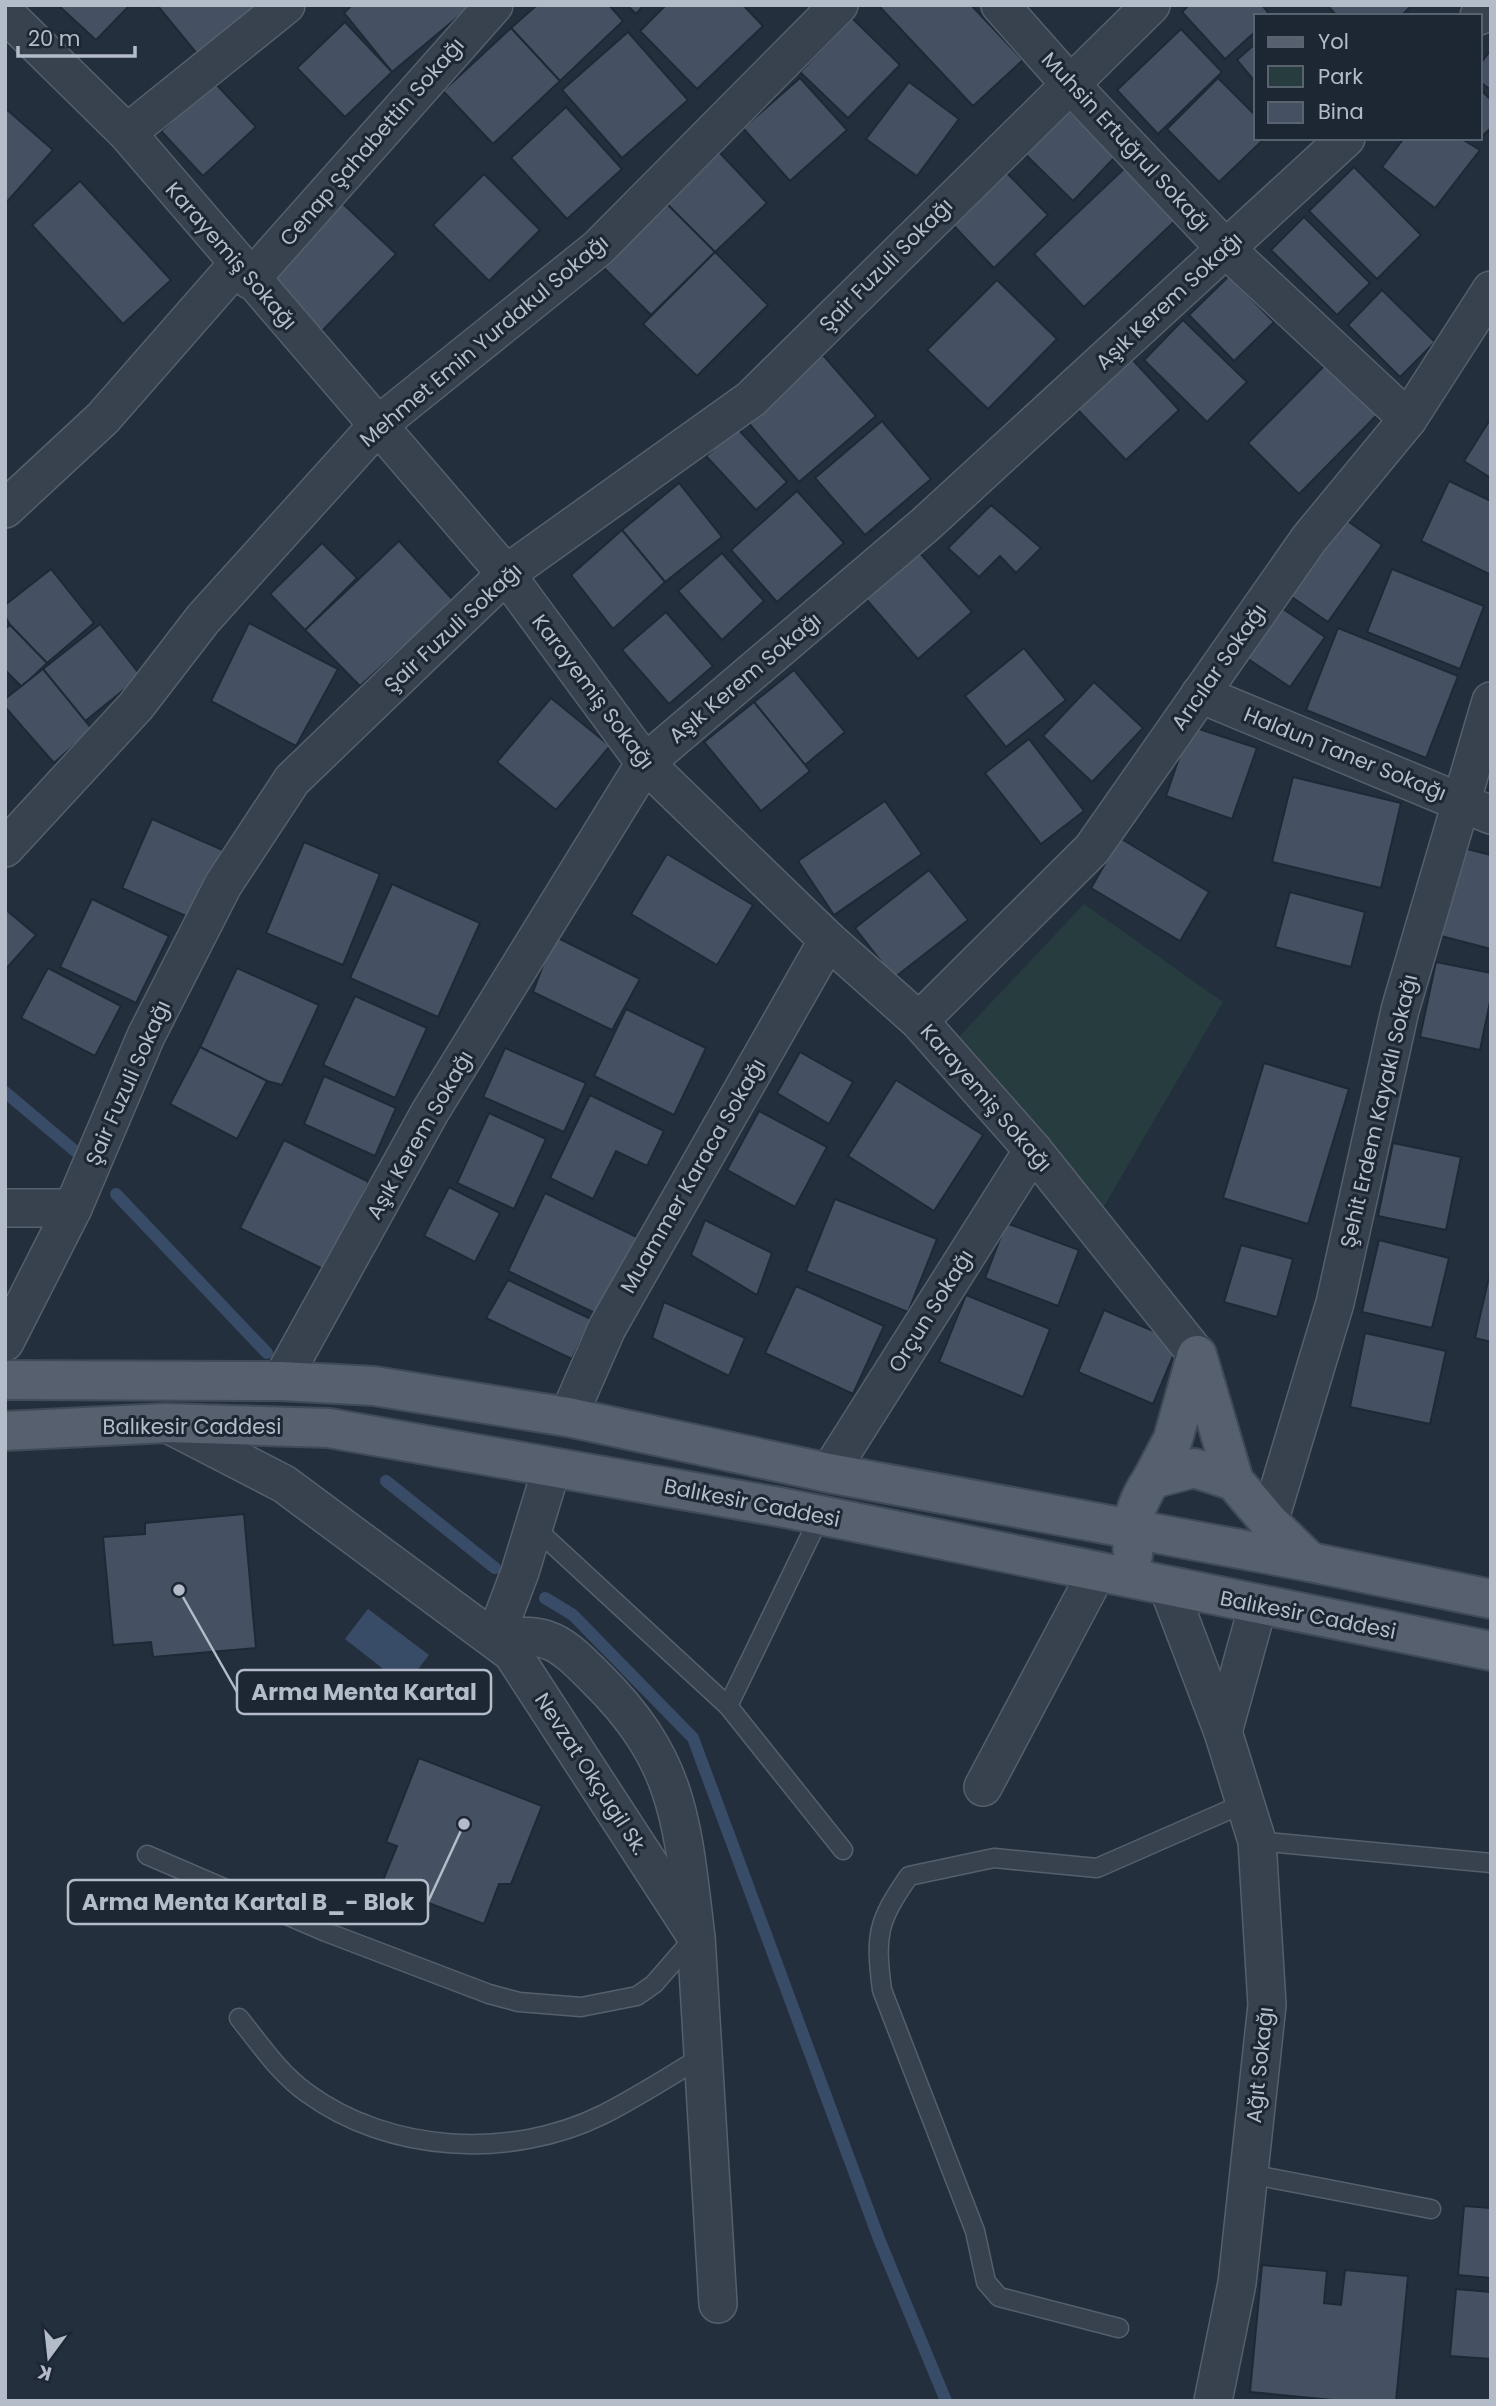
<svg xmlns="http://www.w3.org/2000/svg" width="1496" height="2406" font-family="Poppins,sans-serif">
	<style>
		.green { fill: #263c3f }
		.water { fill: #394c67 }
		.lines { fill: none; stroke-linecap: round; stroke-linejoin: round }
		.stream { stroke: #394c67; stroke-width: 12 }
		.building { fill: #455162; stroke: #1f2835; stroke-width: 2 }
		.lane-casing { stroke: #565f6c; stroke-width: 21 }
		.street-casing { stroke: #565f6c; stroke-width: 40 }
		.primary-casing { stroke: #414a57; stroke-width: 42 }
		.lane { stroke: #38414e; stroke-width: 18 }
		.street { stroke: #38414e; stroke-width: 37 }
		.primary { stroke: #56606e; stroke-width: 38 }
		.labels { text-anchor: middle; stroke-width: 6; stroke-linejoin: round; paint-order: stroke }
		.street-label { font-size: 21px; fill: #b4bcc9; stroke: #1d2633 }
		.leader { fill: none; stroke: #b4bcc9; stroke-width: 2.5 }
		.callout-dot { fill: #b4bcc9; stroke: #1d2633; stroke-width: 2.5 }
		.callout { fill: #1d2633; stroke: #b4bcc9; stroke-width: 2.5 }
		.callout-label { font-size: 23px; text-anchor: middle; font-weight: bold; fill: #b4bcc9 }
	</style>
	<rect width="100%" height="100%" fill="#242f3e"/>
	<!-- green -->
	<polygon class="green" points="1084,904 1223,1002 1103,1208 955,1041"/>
	<!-- water -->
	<polygon class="water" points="368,1609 429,1655 405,1686 345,1639"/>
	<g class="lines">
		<!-- stream -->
		<g class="stream">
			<polyline points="5,1092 75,1151"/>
			<polyline points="116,1194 267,1353"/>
			<polyline points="386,1481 495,1568"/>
			<polyline points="545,1598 573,1615 693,1738 879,2239 946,2401"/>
		</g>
	</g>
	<!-- building -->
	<g class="building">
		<polygon points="58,5 130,5 96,40"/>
		<polygon points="157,5 265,5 202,60"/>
		<polygon points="352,5 472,5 392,72 344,13"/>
		<polygon points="537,5 609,5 623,21 560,81 511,28"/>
		<polygon points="627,5 644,5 636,14"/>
		<polygon points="666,5 743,5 763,26 697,89 640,31"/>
		<polygon points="878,5 971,5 1023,60 973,106"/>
		<polygon points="1189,5 1262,5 1271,16 1256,16 1256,31 1225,59 1182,12"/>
		<polygon points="1327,5 1412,5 1401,16 1337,16"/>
		<polygon points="852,18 900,65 848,118 800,72"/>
		<polygon points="345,22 392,72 345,117 297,68"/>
		<polygon points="511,28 560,81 493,144 443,91"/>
		<polygon points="1181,29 1222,72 1158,134 1117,90"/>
		<polygon points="628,32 688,100 622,158 562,90"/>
		<polygon points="1256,43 1256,83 1237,60"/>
		<polygon points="1491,50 1491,90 1480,82 1480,64"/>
		<polygon points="800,78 847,130 790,181 743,128"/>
		<polygon points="1218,78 1256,116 1256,138 1265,138 1219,182 1167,129"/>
		<polygon points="214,82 256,127 203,176 161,131"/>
		<polygon points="909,82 959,119 917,176 866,139"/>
		<polygon points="1480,89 1491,100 1491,128 1480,138"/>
		<polygon points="566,107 622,169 567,219 511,158"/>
		<polygon points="5,108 53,150 5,204"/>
		<polygon points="1067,109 1116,156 1073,201 1024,153"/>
		<polygon points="1404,138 1460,138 1480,150 1435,208 1382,167"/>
		<polygon points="719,152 767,203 715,252 665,202"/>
		<polygon points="1128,165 1178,218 1084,307 1034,254"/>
		<polygon points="1354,167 1421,235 1377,279 1309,211"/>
		<polygon points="1005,171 1048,215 994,268 951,223"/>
		<polygon points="484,174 540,230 489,281 433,225"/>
		<polygon points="80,181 171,280 123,324 32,225"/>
		<polygon points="340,201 396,254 321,332 265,278"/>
		<polygon points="665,202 715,252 651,315 601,265"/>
		<polygon points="1304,217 1370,283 1337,315 1271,250"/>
		<polygon points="715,252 768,305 697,376 643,324"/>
		<polygon points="1229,276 1274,322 1234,361 1189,315"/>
		<polygon points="997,280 1057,339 988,409 927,350"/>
		<polygon points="1382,290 1435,342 1400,377 1348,325"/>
		<polygon points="1183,320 1247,382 1207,422 1144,360"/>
		<polygon points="823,355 876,416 799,482 746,420"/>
		<polygon points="1131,358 1179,410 1126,460 1077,409"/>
		<polygon points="1326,364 1377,415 1299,494 1248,443"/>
		<polygon points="1491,418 1491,478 1464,461"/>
		<polygon points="882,421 931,479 865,535 815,478"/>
		<polygon points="737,428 787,482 756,510 706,456"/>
		<polygon points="1449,481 1491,501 1491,575 1421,541"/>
		<polygon points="679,483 722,537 665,582 622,530"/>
		<polygon points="797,491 844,543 777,602 731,550"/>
		<polygon points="991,505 1041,548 1016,573 1000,556 979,577 948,548"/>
		<polygon points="1343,518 1382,545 1328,622 1289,595"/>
		<polygon points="622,530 665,582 613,629 571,575"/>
		<polygon points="399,541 454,601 360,686 305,630"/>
		<polygon points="322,543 357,578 305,630 270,594"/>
		<polygon points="919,552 972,612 918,659 866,599"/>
		<polygon points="722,553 764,601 722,640 678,591"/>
		<polygon points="51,569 94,623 47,663 10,625 5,616 5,605"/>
		<polygon points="1392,569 1484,606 1460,669 1367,632"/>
		<polygon points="1280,607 1325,637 1290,687 1245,657"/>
		<polygon points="666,612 713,666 669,704 622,650"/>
		<polygon points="249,623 338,669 296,746 211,701"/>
		<polygon points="100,624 141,676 84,722 43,669"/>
		<polygon points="10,625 47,663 22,687 5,670 5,629"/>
		<polygon points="1338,628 1458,676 1426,758 1306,710"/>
		<polygon points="1024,648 1066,700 1006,747 965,696"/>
		<polygon points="43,669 92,729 54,763 5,707 5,699"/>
		<polygon points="794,670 845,732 805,765 754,702"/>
		<polygon points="1094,682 1143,728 1092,782 1043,736"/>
		<polygon points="551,698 610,746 556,810 497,762"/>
		<polygon points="754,702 810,771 761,811 704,742"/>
		<polygon points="1190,726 1257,748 1232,819 1166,796"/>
		<polygon points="1029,739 1084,811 1041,844 985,773"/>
		<polygon points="1293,777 1401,803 1381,888 1272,862"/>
		<polygon points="885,801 922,854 834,915 798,861"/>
		<polygon points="152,819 225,851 195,920 122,888"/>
		<polygon points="1120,838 1209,892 1180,941 1091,888"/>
		<polygon points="304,842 380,874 343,965 266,933"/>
		<polygon points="1463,848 1491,855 1491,949 1441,936"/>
		<polygon points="667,854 753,905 717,965 631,914"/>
		<polygon points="929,870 968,920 894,978 855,928"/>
		<polygon points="392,884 480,923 438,1017 350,978"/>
		<polygon points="1290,892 1365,912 1351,967 1275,947"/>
		<polygon points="92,899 169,936 136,1003 60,967"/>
		<polygon points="5,909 36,935 5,970"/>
		<polygon points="554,936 640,979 612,1030 533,992"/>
		<polygon points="1436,962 1491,973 1491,997 1480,1050 1420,1037"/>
		<polygon points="48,968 121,1006 95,1056 21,1018"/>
		<polygon points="237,968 319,1005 282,1085 267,1081 200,1047"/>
		<polygon points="355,996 427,1028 395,1098 323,1065"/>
		<polygon points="626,1009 706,1048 674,1115 594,1076"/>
		<polygon points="200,1047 267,1081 237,1139 170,1104"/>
		<polygon points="505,1048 586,1083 564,1132 483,1097"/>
		<polygon points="800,1052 853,1082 829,1124 777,1093"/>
		<polygon points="1264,1063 1349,1089 1308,1224 1223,1198"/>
		<polygon points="324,1076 396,1108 375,1156 304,1124"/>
		<polygon points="896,1080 983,1135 934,1211 848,1156"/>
		<polygon points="590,1095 664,1131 647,1166 616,1151 593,1199 550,1178"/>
		<polygon points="759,1111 827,1147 795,1207 727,1170"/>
		<polygon points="489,1113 546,1139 514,1209 457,1183"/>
		<polygon points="284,1140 369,1182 325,1270 240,1228"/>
		<polygon points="1393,1143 1461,1157 1446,1230 1378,1216"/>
		<polygon points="449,1187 500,1213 475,1262 424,1236"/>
		<polygon points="545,1193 637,1237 599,1315 508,1271"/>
		<polygon points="835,1199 937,1239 908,1312 806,1271"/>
		<polygon points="705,1220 772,1253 757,1295 691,1255"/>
		<polygon points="1006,1223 1079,1250 1058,1306 985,1278"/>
		<polygon points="1379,1240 1449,1258 1432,1328 1362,1312"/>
		<polygon points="1241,1245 1293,1259 1277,1317 1224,1302"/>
		<polygon points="1491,1268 1491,1342 1475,1338"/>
		<polygon points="508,1280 591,1319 572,1359 486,1318"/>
		<polygon points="796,1286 884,1326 853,1394 765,1353"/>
		<polygon points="966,1295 1050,1329 1023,1397 939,1362"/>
		<polygon points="664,1302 745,1338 729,1376 652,1338"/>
		<polygon points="1104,1310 1179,1342 1153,1404 1078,1372"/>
		<polygon points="1365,1333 1446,1351 1430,1424 1350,1407"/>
		<polygon points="244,1514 256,1648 153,1657 151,1642 113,1645 103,1537 145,1534 145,1523"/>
		<polygon points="419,1758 542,1806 511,1884 499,1884 484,1924 381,1885 397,1846 386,1842"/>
		<polygon points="1464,2206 1491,2208 1491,2278 1458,2275"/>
		<polygon points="1262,2265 1327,2271 1324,2303 1341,2305 1345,2270 1408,2276 1396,2401 1343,2401 1250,2392"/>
		<polygon points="1456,2289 1491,2292 1491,2359 1450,2356"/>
	</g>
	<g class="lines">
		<defs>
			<g id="lane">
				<polyline points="534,1527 728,1706 843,1850"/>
				<polyline points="728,1706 820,1516"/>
				<polyline points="1257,1841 1491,1863"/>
				<polyline points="147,1855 326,1932 489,1994 519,2002 581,2007 637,1996 654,1984 694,1938"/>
				<path d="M239,2018c21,26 40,55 68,75 82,60 203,67 295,22 34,-17 68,-39 101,-59"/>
				<polyline points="1249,2174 1431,2209"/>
				<path d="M1119,2328l-120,-31 -13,-15 -11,-51 -93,-241c-7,-55 -5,-68 27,-114l85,-18 103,10 148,-65"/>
			</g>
			<g id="street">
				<polyline points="1000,5 1070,84 1226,249 1408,419"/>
				<polyline points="5,13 127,133 506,574 645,763 828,940 919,1021 1033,1150 1197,1355"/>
				<polyline points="1479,16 1490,5"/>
				<polyline points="127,133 286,5"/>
				<polyline points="250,280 494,5"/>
				<polyline points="5,509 103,418 237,265"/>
				<polyline points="1200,694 1491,815"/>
				<polyline points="5,848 136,706 203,619 378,425 598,248 839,5"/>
				<polyline points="919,1021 1092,849 1309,539 1408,419 1491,290"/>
				<polyline points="5,1208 73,1208"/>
				<polyline points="5,1342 73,1208 146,1036 223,885 292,780 506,574 751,399 1151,5"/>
				<polyline points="281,1381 430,1112 645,763 926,524 1346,138"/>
				<polyline points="568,1417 607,1328 828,940"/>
				<polyline points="166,1423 284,1484 512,1653 696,1936 718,2304"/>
				<path d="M552,1467l-32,105 -25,66c55,-6 64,3 102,41 82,81 85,142 98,250"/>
				<polyline points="829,1473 1033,1150"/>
				<polyline points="1269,1522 1335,1303 1400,1010 1491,701"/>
				<polyline points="1168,1587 1223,1732 1258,1605"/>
				<polyline points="983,1787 1097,1572"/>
				<polyline points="1213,2401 1237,2283 1267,2005 1257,1841 1223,1732"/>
			</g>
			<g id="primary">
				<polyline points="1197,1355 1234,1481 1269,1522 1310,1562"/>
				<polyline points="5,1380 281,1381 374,1386 568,1417 829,1473 1310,1562 1491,1599"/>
				<polyline points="5,1431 166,1423 329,1428 785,1508 1491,1651"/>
				<polyline points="1152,1479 1173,1439 1196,1357"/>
				<path d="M1133,1555c-3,-31 2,-51 19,-76l42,-11 40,13"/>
			</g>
		</defs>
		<!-- lane casing -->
		<use href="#lane" class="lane-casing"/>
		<!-- street casing -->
		<use href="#street" class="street-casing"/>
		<!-- primary casing -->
		<use href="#primary" class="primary-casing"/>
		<!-- lane -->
		<use href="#lane" class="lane"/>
		<!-- street -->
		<use href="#street" class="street"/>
		<!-- primary -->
		<use href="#primary" class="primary"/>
	</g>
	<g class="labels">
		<!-- street labels -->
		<g class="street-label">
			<text transform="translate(372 142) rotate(-49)" y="7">Cenap Şahabettin Sokağı</text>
			<text transform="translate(1126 142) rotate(47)" y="7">Muhsin Ertuğrul Sokağı</text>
			<text transform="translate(231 256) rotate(49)" y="7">Karayemiş Sokağı</text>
			<text transform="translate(886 265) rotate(-45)" y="7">Şair Fuzuli Sokağı</text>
			<text transform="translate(1169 301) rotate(-43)" y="7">Aşık Kerem Sokağı</text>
			<text transform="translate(484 341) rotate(-40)" y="7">Mehmet Emin Yurdakul Sokağı</text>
			<text transform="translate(453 628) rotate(-43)" y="7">Şair Fuzuli Sokağı</text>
			<text transform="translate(1219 667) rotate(-55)" y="7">Arıcılar Sokağı</text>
			<text transform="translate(745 678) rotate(-40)" y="7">Aşık Kerem Sokağı</text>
			<text transform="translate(593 692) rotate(53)" y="7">Karayemiş Sokağı</text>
			<text transform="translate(1345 754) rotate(22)" y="7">Haldun Taner Sokağı</text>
			<text transform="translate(128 1083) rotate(-66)" y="7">Şair Fuzuli Sokağı</text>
			<text transform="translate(986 1098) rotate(49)" y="7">Karayemiş Sokağı</text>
			<text transform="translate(1379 1111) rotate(-77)" y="7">Şehit Erdem Kayaklı Sokağı</text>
			<text transform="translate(420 1135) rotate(-60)" y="7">Aşık Kerem Sokağı</text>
			<text transform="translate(693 1176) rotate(-60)" y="7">Muammer Karaca Sokağı</text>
			<text transform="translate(931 1311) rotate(-58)" y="7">Orçun Sokağı</text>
			<text x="192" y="1434">Balıkesir Caddesi</text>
			<text transform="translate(752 1503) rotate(11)" y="7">Balıkesir Caddesi</text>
			<text transform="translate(1308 1615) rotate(11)" y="7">Balıkesir Caddesi</text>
			<text transform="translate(591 1774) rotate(57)" y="7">Nevzat Okçugil Sk.</text>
			<text transform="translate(1260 2065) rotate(-84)" y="7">Ağıt Sokağı</text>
		</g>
	</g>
	<!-- callouts -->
	<path class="leader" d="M179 1590L237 1692M464 1824L428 1902"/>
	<g class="callout-dot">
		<circle cx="179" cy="1590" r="7"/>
		<circle cx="464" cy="1824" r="7"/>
	</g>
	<g class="callout">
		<rect x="237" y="1670" width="254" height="44" rx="7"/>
		<rect x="68" y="1880" width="360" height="44" rx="7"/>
	</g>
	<g class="callout-label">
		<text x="364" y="1700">Arma Menta Kartal</text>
		<text x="248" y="1910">Arma Menta Kartal B_- Blok</text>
	</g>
	<!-- border -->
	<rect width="1496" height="2406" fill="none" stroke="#b4bcc9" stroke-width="14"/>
	<!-- legend -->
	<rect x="1254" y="14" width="228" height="126" fill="#1d2633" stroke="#59626f" stroke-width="2"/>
	<rect x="1268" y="37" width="35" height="10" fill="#56606e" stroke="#59626f" stroke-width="2"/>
	<text x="1318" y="49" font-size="21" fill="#b4bcc9">Yol</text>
	<rect x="1268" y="66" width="35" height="21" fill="#263c3f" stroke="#59626f" stroke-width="2"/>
	<text x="1318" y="84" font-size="21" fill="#b4bcc9">Park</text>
	<rect x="1268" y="102" width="35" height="21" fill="#455162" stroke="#59626f" stroke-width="2"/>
	<text x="1318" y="119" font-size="21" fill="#b4bcc9">Bina</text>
	<!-- north arrow -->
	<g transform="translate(49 2357) rotate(195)" stroke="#1d2633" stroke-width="5" paint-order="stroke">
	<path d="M0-5L12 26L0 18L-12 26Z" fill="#b4bcc9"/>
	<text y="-10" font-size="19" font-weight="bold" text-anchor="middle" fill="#b4bcc9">K</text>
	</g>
	<!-- scale -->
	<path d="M18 46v10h117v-10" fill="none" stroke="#b4bcc9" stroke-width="3.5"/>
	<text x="28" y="46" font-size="21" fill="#b4bcc9" stroke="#1d2633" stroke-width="5" paint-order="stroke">20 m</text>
</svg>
